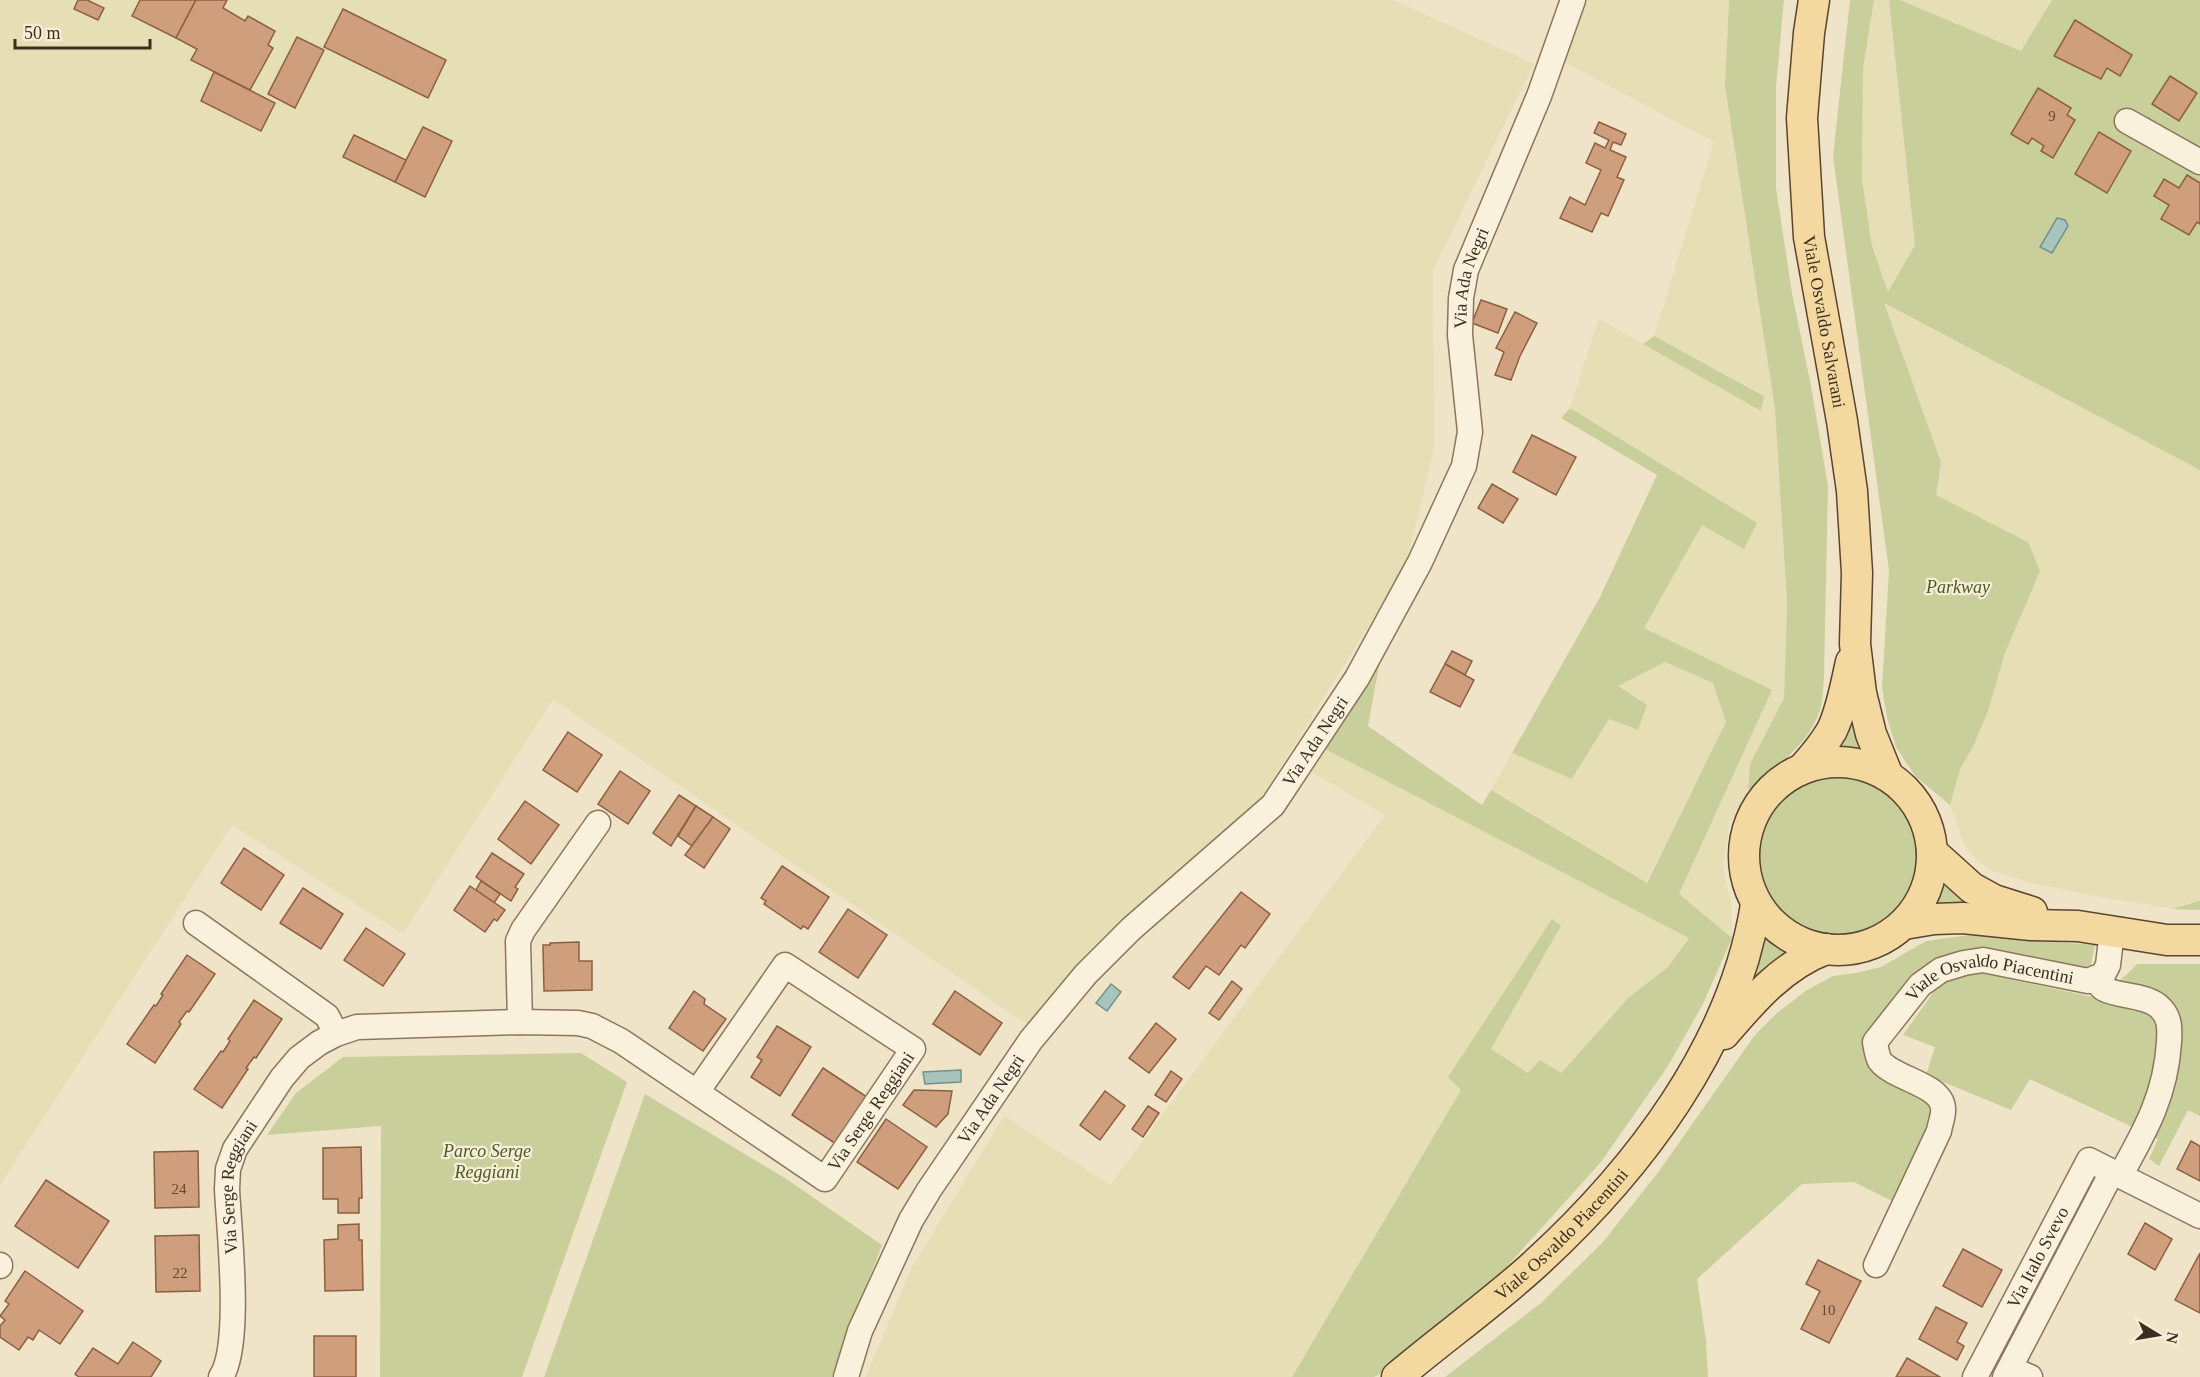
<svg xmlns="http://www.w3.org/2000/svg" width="2200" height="1377" font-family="'Times New Roman',serif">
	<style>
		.farmland { fill: #e6deb5 }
		.green { fill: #c9cf9b }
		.water { fill: #a9c4bc; stroke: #6f938a; stroke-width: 1.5 }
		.building { fill: #cf9f7d; stroke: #8d5f41; stroke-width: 1.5 }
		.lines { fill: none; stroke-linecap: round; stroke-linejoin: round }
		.minor-casing { stroke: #8d765c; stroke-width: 27 }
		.major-casing { stroke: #5b4430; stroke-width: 33 }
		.minor { stroke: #faf1dc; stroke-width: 24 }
		.major { stroke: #f3d9a0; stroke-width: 30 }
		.labels { text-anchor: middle; stroke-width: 4.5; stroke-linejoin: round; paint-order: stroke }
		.number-label { font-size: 15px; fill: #624a37 }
		.street-label { font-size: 18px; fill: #3d2e20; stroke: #f7eed8 }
		.park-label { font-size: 18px; font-style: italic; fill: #4d5a26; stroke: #f7eed8 }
	</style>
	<rect width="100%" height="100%" fill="#f0e4c8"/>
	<!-- farmland -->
	<g class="farmland">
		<polygon points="0,0 1393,0 1534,64 1433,270 1434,449 1406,566 1262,797 1095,944 1028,1025 553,699 403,934 232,825 0,1185"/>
		<polygon points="1577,0 1729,0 1725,86 1775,409 1787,602 1784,698 1750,764 1748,790 1729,826 1723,869 1731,902 1732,938 1679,895 1772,690 1643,629 1702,525 1757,524 1570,408 1599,319 1761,411 1764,395 1654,336 1714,142 1553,56"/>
		<polygon points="1874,0 1889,0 1915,245 1888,292 1872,246 1862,179 1863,69"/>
		<polygon points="1900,0 2052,0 2021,51"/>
		<polygon points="1883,303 2200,470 2200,910 2184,910 2105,898 2032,883 1993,871 1976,860 1964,844 1950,805 1960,769 1973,747 1988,711 2005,653 2028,542 1936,495 1941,462"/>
		<polygon points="1665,662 1713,683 1727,722 1646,883 1491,790 1512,753 1573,779 1609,719 1637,730 1617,687"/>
		<polygon points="1325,749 1689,937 1668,967 1629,997 1560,1073 1528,1073 1491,1049 1561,927 1448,1077 1461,1090 1292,1377 866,1377 911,1269 1004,1116 1110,1185 1385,815 1311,772"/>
	</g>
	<!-- green -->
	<g class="green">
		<path d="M1729,0h55l-8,87v101l16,105 19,93 17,100 -4,191c-1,11 -1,23 -4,33 -12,37 -45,56 -72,80l2,-26 34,-66 3,-96 -12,-193 -50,-323z"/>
		<polygon points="1850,0 1874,0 1863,69 1862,179 1872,246 1888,292 1915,245 1889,0 1900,0 2021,51 2052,0 2200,0 2200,470 1884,303 1941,462 1936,495 2028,542 2040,571 2005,653 1988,711 1973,747 1960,769 1950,805 1915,776 1896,747 1887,718 1882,687 1889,571 1833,156"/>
		<polygon points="1654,336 1764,396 1761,411 1643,344"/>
		<polygon points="1570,408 1757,523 1744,549 1702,525 1644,628 1772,690 1679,894 1732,938 1703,1004 1668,1066 1601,1162 1502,1272 1384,1372 1374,1377 1292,1377 1461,1090 1448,1077 1552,919 1561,926 1491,1049 1528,1073 1540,1060 1561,1073 1629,997 1668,967 1689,938 1325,749 1315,741 1387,622 1368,726 1482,805 1491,790 1647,883 1726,722 1713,683 1665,662 1618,686 1647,705 1638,730 1609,719 1572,779 1512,753 1600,597 1657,475 1561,418"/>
		<polygon points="1852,704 1869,754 1853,751 1837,752 1848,733"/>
		<circle cx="1838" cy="856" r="79"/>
		<polygon points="1945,878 2009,915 1932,909"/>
		<polygon points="2200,901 2200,910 2172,909"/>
		<polygon points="1763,932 1779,946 1797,954 1745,986"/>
		<polygon points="1969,935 2095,945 2088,981 1983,960 1941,970 1875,1042 1940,1097 1904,1207 1854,1182 1802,1184 1697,1279 1706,1340 1708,1377 1445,1377 1541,1303 1603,1242 1659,1171 1755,1035 1777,1013 1807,990 1833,976 1856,973 1881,967 1926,941"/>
		<polygon points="2137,964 2200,964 2200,1116 2188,1110 2159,1166 2149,1159 2158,1139 2030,1079 2011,1110 1926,1075 1935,1047 1903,1035 1940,983 1975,972 2098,998 2124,977"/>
		<polygon points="581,1053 627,1082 522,1377 380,1377 381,1126 267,1135 296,1093 343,1057"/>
		<polygon points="645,1094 785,1178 882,1245 832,1377 544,1377"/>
	</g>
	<!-- water -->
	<g class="water">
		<polygon points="2057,218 2065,220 2068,226 2052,253 2040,247"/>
		<polygon points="1111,984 1121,992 1107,1011 1096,1003"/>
		<polygon points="961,1070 961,1082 925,1084 923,1072"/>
	</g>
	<!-- building -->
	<g class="building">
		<polygon points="78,0 87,0 104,8 98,20 74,9"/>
		<polygon points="140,0 196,0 176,38 132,16"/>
		<polygon points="196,0 227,0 223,8 245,21 248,16 275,31 268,45 273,48 250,90 191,60 197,49 176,38"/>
		<polygon points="343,9 446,60 428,98 324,47"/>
		<polygon points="2075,20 2132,55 2120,76 2107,68 2101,79 2054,56"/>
		<polygon points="297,37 324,50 295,108 268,94"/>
		<polygon points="214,72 275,103 261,131 201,101"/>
		<polygon points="2170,76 2197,93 2179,121 2152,104"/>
		<polygon points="2038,88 2071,108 2067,115 2075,120 2053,158 2041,151 2044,146 2032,138 2028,144 2011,134"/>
		<polygon points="1599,122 1626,134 1621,145 1613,142 1610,150 1626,157 1617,177 1624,180 1608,216 1601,213 1592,232 1560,218 1570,197 1585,205 1601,170 1586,163 1595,143 1605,148 1609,140 1594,133"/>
		<polygon points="423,127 452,141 425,197 395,182"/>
		<polygon points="2099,132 2131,151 2107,193 2075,174"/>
		<polygon points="354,135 406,160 395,182 343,157"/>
		<polygon points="2187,175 2200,183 2200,224 2197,222 2189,235 2161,219 2169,205 2154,196 2164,179 2179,188"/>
		<polygon points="1481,300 1507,309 1498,333 1472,323"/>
		<polygon points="1515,312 1537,323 1520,356 1511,380 1495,375 1504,352 1496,348"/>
		<polygon points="1532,435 1576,457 1556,495 1513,472"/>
		<polygon points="1492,484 1518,499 1503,523 1478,508"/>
		<polygon points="1452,651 1472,661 1465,675 1445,664"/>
		<polygon points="1445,664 1474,680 1460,707 1430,692"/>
		<polygon points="568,732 602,755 577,792 543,770"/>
		<polygon points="620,771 650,791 628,824 598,804"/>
		<polygon points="679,795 696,806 671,846 653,833"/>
		<polygon points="525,801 559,825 531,864 498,839"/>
		<polygon points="696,806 713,817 692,846 678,836"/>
		<polygon points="713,817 730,829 704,868 685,855"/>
		<polygon points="244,848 284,875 261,910 221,883"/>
		<polygon points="492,853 524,874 515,887 518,889 511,901 476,877"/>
		<polygon points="782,866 829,897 808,929 803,926 801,929 764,904 766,901 761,898"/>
		<polygon points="481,881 500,894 494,903 476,890"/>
		<polygon points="470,886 505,910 497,921 494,919 485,932 454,910"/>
		<polygon points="303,888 343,914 321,949 280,923"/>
		<polygon points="1241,892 1270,914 1245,948 1241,945 1219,975 1206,966 1189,989 1173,977"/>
		<polygon points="848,909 887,935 858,978 819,952"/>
		<polygon points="366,928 405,954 383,986 344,960"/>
		<polygon points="579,942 579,961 592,961 592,990 544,991 543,945 550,945 550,943"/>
		<polygon points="187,955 215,974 189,1012 187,1011 179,1022 181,1024 155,1063 127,1044 154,1005 156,1006 163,995 161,994"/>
		<polygon points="1232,981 1242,989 1219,1020 1209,1013"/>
		<polygon points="694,991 705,999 704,1004 726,1019 703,1051 669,1028"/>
		<polygon points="955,991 1002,1023 980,1055 933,1024"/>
		<polygon points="254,1000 282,1019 256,1058 254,1057 246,1068 248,1069 222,1108 194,1089 221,1051 223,1052 230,1041 228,1039"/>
		<polygon points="1156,1023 1176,1039 1149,1073 1129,1058"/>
		<polygon points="777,1026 811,1047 780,1096 751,1077 762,1060 757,1057"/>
		<polygon points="823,1068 867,1097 836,1144 792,1115"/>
		<polygon points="1171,1071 1182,1079 1166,1102 1155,1095"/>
		<polygon points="914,1090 952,1091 948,1114 936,1127 903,1105"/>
		<polygon points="1105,1091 1125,1106 1100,1140 1080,1125"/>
		<polygon points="1148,1106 1159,1113 1143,1137 1132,1129"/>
		<polygon points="886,1119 927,1147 898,1189 857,1162"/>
		<polygon points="2191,1141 2200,1146 2200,1181 2177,1169"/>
		<polygon points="361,1147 362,1198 359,1198 359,1213 338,1213 338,1199 323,1199 323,1148"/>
		<polygon points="198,1151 199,1207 155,1208 154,1152"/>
		<polygon points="46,1180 109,1221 78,1268 15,1226"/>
		<polygon points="2145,1223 2172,1239 2155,1270 2128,1254"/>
		<polygon points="359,1224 359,1240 362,1240 363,1290 325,1291 324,1240 338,1239 338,1225"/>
		<polygon points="199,1235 200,1291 156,1292 155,1236"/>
		<polygon points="1963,1249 2002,1270 1982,1307 1943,1286"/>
		<polygon points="2200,1253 2200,1313 2175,1300"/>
		<polygon points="1818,1260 1861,1281 1829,1343 1801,1329 1820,1291 1806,1284"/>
		<polygon points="25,1271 83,1311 60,1344 39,1330 33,1340 28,1337 19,1350 0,1337 0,1326 5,1320 0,1316 9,1304 5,1301"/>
		<polygon points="1936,1307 1967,1323 1957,1342 1964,1346 1957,1360 1919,1339"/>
		<rect x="314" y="1336" width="42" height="41"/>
		<polygon points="133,1342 161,1361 151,1377 79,1377 75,1374 93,1348 118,1364"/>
		<polygon points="1907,1358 1940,1377 1896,1377"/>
	</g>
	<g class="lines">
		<defs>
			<g id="minor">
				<polyline points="2127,121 2200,162"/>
				<polyline points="196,923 327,1016 336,1034"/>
				<path d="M2095,978c2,3 5,9 9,11 16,8 37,5 53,16 13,10 13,22 12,37 -3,53 -24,89 -49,134"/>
				<polyline points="520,1022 518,941 523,930 598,823"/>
				<path id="s1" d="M1876,1265l63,-134c1,-7 5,-16 4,-23 -2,-24 -49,-29 -63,-47 -3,-5 -4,-13 -5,-19l45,-57 21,-15 23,-7 19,-3 105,21 15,-6 5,-10 4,-34"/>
				<polyline points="0,1266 0,1265"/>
				<polyline points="2023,1374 2030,1377"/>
				<path id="s2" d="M221,1377c21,-32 8,-146 6,-188l1,-20 7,-20 47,-71 17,-20 20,-15 17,-9 21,-7 163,-5 58,1 14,3 29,15 204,138 88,-130 -128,-84 -88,127"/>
				<path id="s3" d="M846,1377l14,-46 51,-111 18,-30 102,-150 55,-66 45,-45 142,-124 84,-127 63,-116 44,-96 6,-34 -10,-97 1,-37 5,-28 73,-174 34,-96"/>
				<path id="s4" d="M1975,1377l114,-217 111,56"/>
				<polyline points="2005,1377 2112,1172"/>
			</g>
			<g id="major">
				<path id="s5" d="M1814,0l-5,33 -7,85 7,119 33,184 10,70 5,82 -2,71 6,49 10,41 17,42"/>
				<circle cx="1838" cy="856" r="94"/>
				<path d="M1804,767c10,-11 20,-23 28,-37 10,-21 14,-46 19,-68"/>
				<polyline points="1932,852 1972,888 1994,900 2032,912"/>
				<polyline points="1904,924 1934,919 1963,918 2031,925 2078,926 2167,940 2200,940"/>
				<path d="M1724,1034c29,-34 59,-69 102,-85"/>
				<path id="s6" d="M1397,1377c45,-38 94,-73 137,-112 104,-95 199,-219 222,-360"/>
			</g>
		</defs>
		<!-- minor casing -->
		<use href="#minor" class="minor-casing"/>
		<!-- major casing -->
		<use href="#major" class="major-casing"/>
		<!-- minor -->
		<use href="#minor" class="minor"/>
		<!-- major -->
		<use href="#major" class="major"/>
	</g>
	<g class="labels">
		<!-- number labels -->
		<g class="number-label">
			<text x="2052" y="121">9</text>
			<text x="179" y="1194">24</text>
			<text x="180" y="1278">22</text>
			<text x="1828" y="1315">10</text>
		</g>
		<!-- street labels -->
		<g class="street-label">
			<text dy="6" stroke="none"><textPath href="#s3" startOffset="1305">Via Ada Negri</textPath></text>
			<text dy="6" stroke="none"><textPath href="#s5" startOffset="324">Viale Osvaldo Salvarani</textPath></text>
			<text dy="6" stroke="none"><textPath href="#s3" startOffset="801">Via Ada Negri</textPath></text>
			<text dy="6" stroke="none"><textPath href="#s1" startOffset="417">Viale Osvaldo Piacentini</textPath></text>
			<text dy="6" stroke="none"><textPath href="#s3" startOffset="315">Via Ada Negri</textPath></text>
			<text dy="6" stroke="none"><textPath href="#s2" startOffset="1005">Via Serge Reggiani</textPath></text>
			<text dy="6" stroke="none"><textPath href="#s2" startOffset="194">Via Serge Reggiani</textPath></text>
			<text dy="6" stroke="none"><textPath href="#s6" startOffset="218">Viale Osvaldo Piacentini</textPath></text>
			<text dy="6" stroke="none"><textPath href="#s4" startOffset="135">Via Italo Svevo</textPath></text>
		</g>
		<!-- park labels -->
		<g class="park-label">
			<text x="1958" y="593">Parkway</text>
			<text x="487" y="1157">Parco Serge<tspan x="487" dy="21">Reggiani</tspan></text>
		</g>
	</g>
	<!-- north arrow -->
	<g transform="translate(2158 1335) rotate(101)" stroke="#f7eed8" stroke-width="4.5" paint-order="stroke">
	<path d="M0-4.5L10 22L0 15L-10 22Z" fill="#3d2e20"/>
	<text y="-9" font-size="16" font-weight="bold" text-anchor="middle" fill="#3d2e20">N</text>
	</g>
	<!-- scale -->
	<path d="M15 39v9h135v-9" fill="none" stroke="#3d2e20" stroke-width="3"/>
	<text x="24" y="39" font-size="18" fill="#3d2e20" stroke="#f7eed8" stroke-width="4.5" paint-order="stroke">50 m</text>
</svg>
